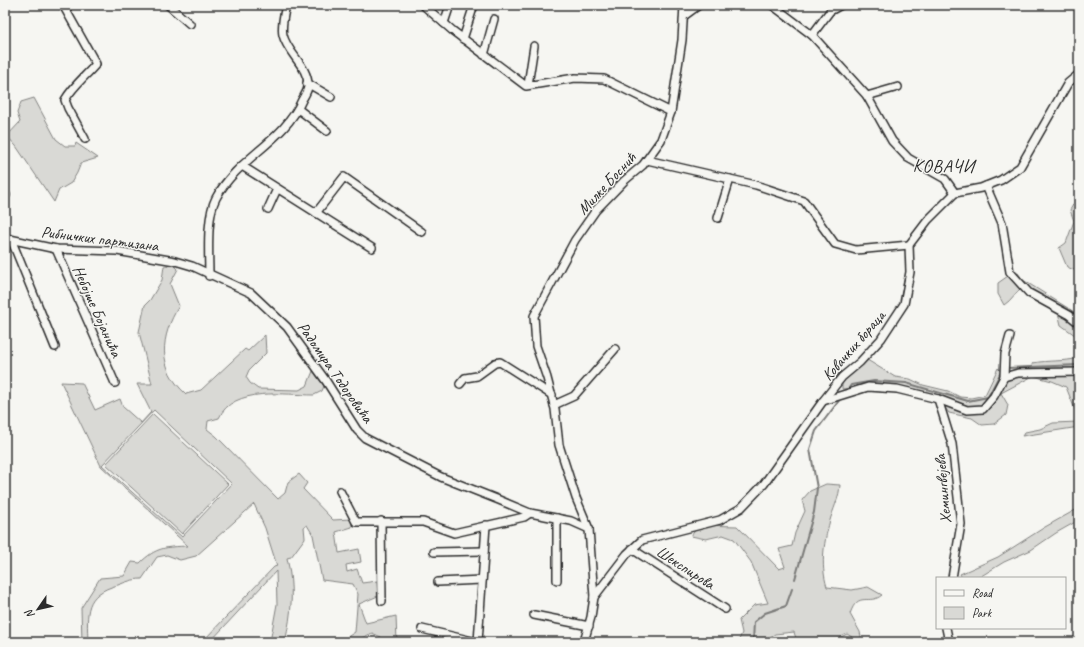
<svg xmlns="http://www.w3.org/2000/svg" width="1084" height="647" font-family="Caveat,sans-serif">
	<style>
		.green { fill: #d9d9d5; stroke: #828280; fill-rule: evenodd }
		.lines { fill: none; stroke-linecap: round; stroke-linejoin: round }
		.stream { stroke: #7a7a78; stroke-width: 2 }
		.minor-casing { stroke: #2b2b2b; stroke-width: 10 }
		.minor { stroke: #f6f6f2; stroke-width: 7 }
		.labels { text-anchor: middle; stroke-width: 3; stroke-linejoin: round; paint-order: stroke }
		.street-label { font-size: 16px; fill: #2b2b2b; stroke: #f6f6f2 }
		.quarter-label { font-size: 18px; letter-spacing: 1px; fill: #2b2b2b; stroke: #f6f6f2 }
	</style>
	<rect width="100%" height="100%" fill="#f6f6f2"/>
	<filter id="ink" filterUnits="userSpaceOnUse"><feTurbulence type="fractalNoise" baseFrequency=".025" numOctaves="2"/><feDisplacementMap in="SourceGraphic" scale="8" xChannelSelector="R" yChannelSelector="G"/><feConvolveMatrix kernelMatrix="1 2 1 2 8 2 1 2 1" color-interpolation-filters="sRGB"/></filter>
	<g filter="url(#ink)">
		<!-- green -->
		<g class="green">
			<polygon points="34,98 56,139 65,146 75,146 76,143 98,158 81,163 77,173 71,183 59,190 54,202 16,146 7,136 20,122 17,113 21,102"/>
			<polygon points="1074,203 1079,208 1079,269 1074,270 1067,267 1059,248 1066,243 1074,221 1070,210"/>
			<path d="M174,265l4,4 -8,15 9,22c-19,31 -22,62 7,88l15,-4 44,-41 3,2 17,-16 1,18 -17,17 -3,7 4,6 8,6 41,1 8,-4 6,-15 11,15 -2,5 -8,4c-28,0 -81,-9 -95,23l-11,3 -1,8 9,7 62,63 7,-6 3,-11 11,-8 8,9 -4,6 30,31 18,-1 1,8 -16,5 3,21 20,-4 2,13 -15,3 1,7 10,-3 5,14 15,-2 1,15 -19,8 7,19 30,-7 1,26h-14l-2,-5 -9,-4 -18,9h-14l15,-10 3,-38 -5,-10 -31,-4 -9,-45 -6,-10 -3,2 1,11 -14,19 -4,1c7,29 5,55 -2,84h-15l7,-38 -1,-33 -66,71h-8l72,-75 3,-1 -12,-38 -11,-24 -58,52 -16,4 -13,-5 -10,2 -15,22c-9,0 -16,3 -24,6 -34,9 -31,27 -30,57h-6l-1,-34 19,-30 24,-2 8,-14 8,1c16,-16 26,-16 48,-17l-87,-80 -40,-84 21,1 13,27 25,-11 3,8 18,16 10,-11 -14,-28h15l-13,-52 6,-27 5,-5 12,-20 2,-14zM154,410l78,74 -50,53 -80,-72z"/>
			<path d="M1018,273l5,7 56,35v23l-18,-13 -4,-17 -34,-21c-8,5 -11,13 -19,18l-6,-11v-11l10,-7z"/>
			<path d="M864,358l31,19 15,2 13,6 25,6 12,6 11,1 14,-3 13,-27 7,9 25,-9 3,-5c15,-3 31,-1 46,-5v69l-57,9 3,-4 15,-3 13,-6 25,-1 -2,-10 -10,-25 -14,-6 -19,-5 -32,17 7,12 -2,10 -12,9 -12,1 -10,-7 -23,-5 -11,-14 -70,-12 -26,2v-12z"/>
			<polygon points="153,414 228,484 182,534 106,464"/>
			<path d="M826,484l14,1c-1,12 -5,20 -9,32 -7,23 -11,47 -4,70l25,3 16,-3 14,8c-13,11 -24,-5 -32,19l10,18 2,10h-8l-2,-5 -5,-3 -15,8h-35l-3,-10 -19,2 -5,3v5h-32l4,-9 -3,-13 15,-15 14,-2 -17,-41 -17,-23 -11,-4 -17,4 -15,-3 8,-11 38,1 42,43 6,-2 -6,-18 13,-3 3,-13 10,-22 -3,-11 8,-9z"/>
			<polygon points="1079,508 1079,520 1056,533 1031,550 1004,562 978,578 962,578 960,574 998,557 1045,527"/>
		</g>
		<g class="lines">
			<!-- stream -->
			<g class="stream">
				<polyline points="1007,368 1079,365"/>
				<polyline points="846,392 851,385 874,381 906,383 968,401 988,397 1001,372"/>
				<polyline points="795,579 814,512 817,488 810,449 816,431 841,398"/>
				<polyline points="753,642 754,622 765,613 786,606 792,589"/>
			</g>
			<defs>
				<g id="minor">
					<path d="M63,5l33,59c-10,12 -23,22 -31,36l3,8 17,31"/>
					<polyline points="168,5 190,24"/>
					<polyline points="423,5 453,31 526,86 575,78 604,79 671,112"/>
					<polyline points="772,5 812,35 867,96 892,141 908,158 945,179 955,193"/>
					<polyline points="684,16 699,5"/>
					<polyline points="444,23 450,5"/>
					<polyline points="812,35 830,11 841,5"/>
					<polyline points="463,39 474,5"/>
					<polyline points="484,55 494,19"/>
					<polyline points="307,83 331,97"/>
					<polyline points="528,85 534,46"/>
					<polyline points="867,96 898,87"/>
					<polyline points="298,109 327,131"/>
					<polyline points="647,160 756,185 804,201 835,244 856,250 909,245"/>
					<polyline points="242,166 372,248"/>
					<polyline points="986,186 1002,223 1010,272 1029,293 1069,315 1079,323"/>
					<polyline points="5,195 6,195"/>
					<polyline points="268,209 277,189"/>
					<polyline points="316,213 344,177 422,232"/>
					<polyline points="718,218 730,179"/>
					<polyline points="5,238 56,249 117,251 175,261 192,266 251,293 287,327 326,381 357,430 365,438 441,477 499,500 530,513 571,521 589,529"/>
					<polyline points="11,239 55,347"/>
					<polyline points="56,249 115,383"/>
					<path d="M209,276c0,-22 -3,-59 7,-78 21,-40 68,-56 86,-98 2,-4 6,-9 6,-14 1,-19 -21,-33 -25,-51 -2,-9 1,-21 3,-30"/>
					<polyline points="1004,377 1005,354 1010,336"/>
					<polyline points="460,384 465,378 477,376 495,363 500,362 552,395"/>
					<polyline points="938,399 952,444 961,524 952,578"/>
					<polyline points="823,401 868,387 897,389 938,399 967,410 983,409 994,396 1004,377 1018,373 1079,372"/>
					<polyline points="554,405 574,396 615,349"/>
					<polyline points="340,491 356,522 423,522 454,533 524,517 530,513"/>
					<polyline points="381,521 382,601"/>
					<polyline points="632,549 725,609"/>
					<polyline points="434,552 484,551"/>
					<polyline points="557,580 557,518"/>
					<polyline points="438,582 482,580"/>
					<polyline points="594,597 627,554 642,540 720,520 741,508 764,484 823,401 842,377 860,362 881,339 904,304 910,272 909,245 928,220 955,193 981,188 1001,180 1020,167 1068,83 1079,74"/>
					<polyline points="534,615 589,626"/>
					<polyline points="946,628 949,642"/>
					<polyline points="422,629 477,642"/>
					<polyline points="478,642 486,525"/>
					<polyline points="584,642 591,617 594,597 589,529 576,498 559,445 555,409 547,378 536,346 534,316 575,240 596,210 624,181 643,165 661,140 671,112 682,40 684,5"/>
				</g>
			</defs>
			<!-- minor casing -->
			<use href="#minor" class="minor-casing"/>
			<!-- minor -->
			<use href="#minor" class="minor"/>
		</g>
	</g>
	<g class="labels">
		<!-- street labels -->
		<g class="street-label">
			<text transform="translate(606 183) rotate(-47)" y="6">Милке Боснић</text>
			<text transform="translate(100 238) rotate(7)" y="6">Рибничких партизана</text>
			<text transform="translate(98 311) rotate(66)" y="6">Небојше Бојанића</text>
			<text transform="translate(853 345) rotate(-49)" y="6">Ковачких бораца</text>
			<text transform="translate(336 372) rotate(55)" y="6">Радомира Тодоровића</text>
			<text transform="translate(942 489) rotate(-95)" y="6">Хемингвејева</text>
			<text transform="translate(686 567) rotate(33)" y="6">Шекспирова</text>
		</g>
		<!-- quarter labels -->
		<g class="quarter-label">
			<text x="944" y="172">КОВАЧИ</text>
		</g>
	</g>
	<!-- margin -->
	<rect width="1084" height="647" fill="none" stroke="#f6f6f2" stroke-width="20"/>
	<rect x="10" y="10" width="1064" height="627" fill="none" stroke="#2b2b2b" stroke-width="1.5" filter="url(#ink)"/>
	<!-- legend -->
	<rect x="936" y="577" width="130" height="52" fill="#f6f6f2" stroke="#a5a5a2"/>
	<rect x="944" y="590" width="20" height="6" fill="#f6f6f2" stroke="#a5a5a2"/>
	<text x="972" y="597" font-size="12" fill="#2b2b2b">Road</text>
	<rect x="944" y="607" width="20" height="12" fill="#d9d9d5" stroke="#a5a5a2"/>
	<text x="972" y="617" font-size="12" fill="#2b2b2b">Park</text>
	<!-- north arrow -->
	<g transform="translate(38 609) rotate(236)" stroke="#f6f6f2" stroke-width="3" paint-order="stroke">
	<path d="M0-3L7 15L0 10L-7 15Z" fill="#2b2b2b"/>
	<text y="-6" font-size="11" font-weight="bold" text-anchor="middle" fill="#2b2b2b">N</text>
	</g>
</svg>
